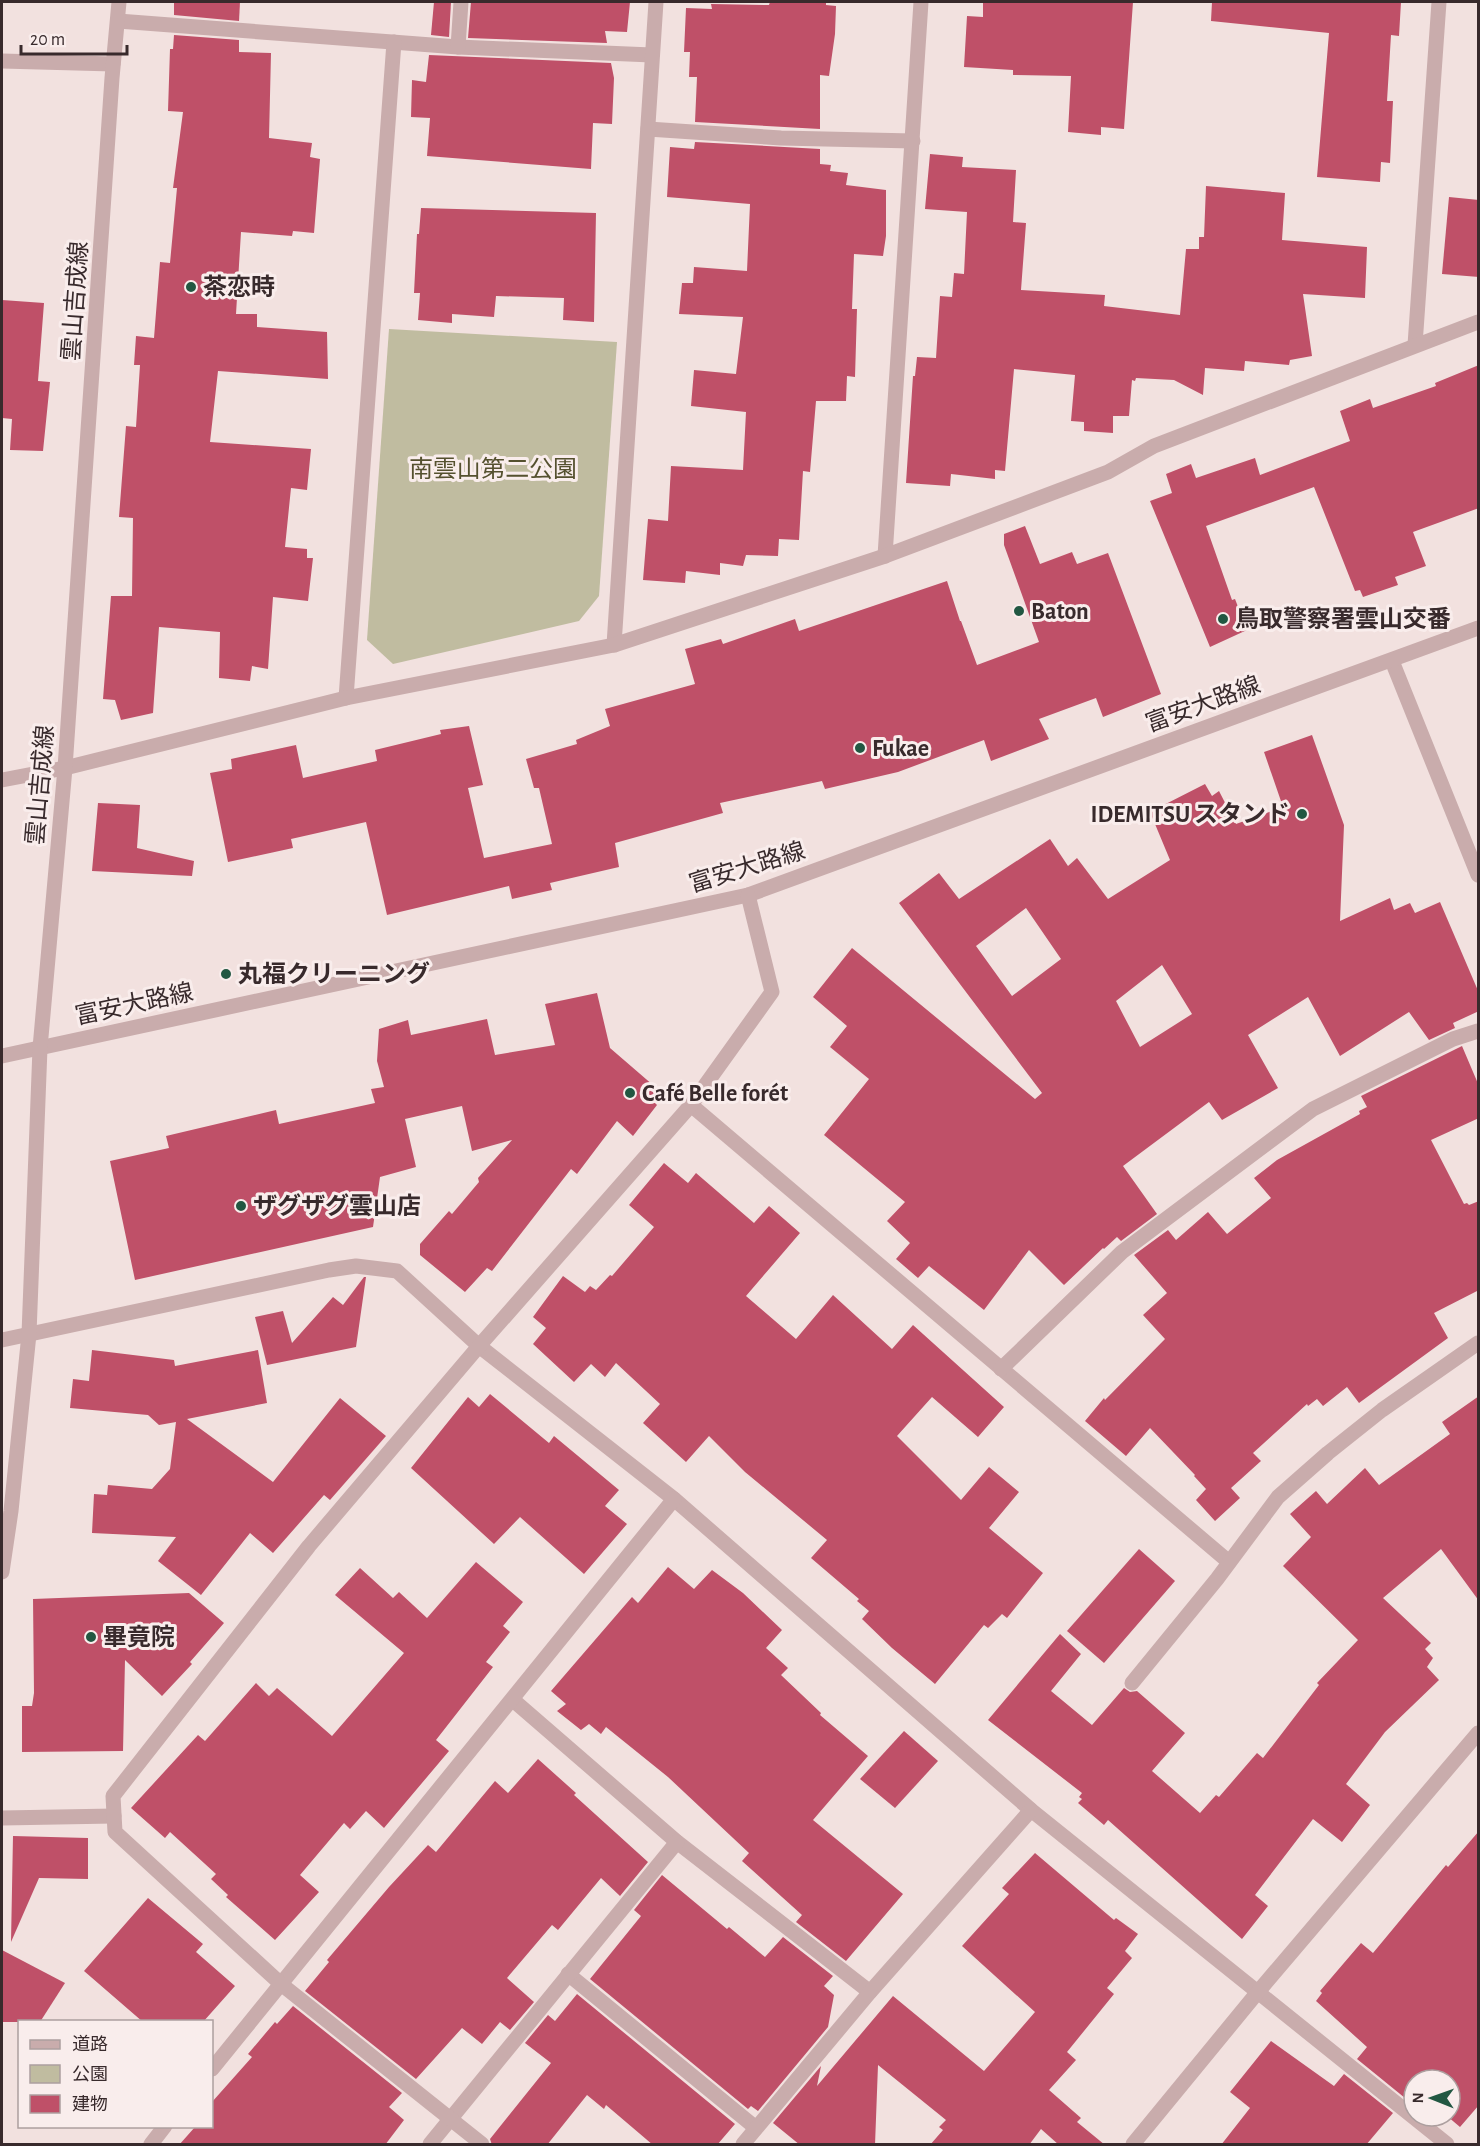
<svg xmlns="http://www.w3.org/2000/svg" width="1480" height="2146" font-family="'Alegreya Sans','Noto Sans JP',sans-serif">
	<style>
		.green { fill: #c0bca0 }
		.building { fill: #bf5068; fill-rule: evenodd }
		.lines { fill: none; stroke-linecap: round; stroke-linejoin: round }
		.minor { stroke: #c9acac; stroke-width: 15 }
		.poi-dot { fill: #225742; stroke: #f9edec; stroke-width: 2 }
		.labels { text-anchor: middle; stroke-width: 6; stroke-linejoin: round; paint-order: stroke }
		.poi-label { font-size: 24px; font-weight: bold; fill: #382a2c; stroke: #f9edec; text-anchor: start }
		.street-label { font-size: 24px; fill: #382a2c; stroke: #f9edec }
		.park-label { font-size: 24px; fill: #55512f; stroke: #f9edec }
	</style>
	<rect width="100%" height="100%" fill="#f2e1df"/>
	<!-- green -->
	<polygon class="green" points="389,329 617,342 599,596 579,621 393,664 367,640"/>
	<!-- building -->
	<g class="building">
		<polygon points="174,2 240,2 239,21 174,15"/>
		<polygon points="434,2 451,2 449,37 431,35"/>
		<polygon points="471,2 630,2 627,32 605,31 607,43 468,38"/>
		<polygon points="770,2 826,2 826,5 836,6 835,34 829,76 820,75 820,129 695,122 697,77 689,77 690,52 684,52 686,8 712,9 711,4 769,5"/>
		<polygon points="983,2 1133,2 1124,129 1101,127 1101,135 1068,132 1071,76 1013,75 1013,70 964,67 967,16 983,17"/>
		<polygon points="1212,2 1401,2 1399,36 1391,35 1387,101 1393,101 1390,163 1381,162 1380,182 1317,177 1329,33 1211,21"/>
		<polygon points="174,35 239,40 239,52 271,53 269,138 312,143 310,157 320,159 314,233 293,231 292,236 241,232 236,314 257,314 257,327 327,332 328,379 218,371 210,442 311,449 307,490 291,488 285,547 307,549 307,558 313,558 308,601 273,597 268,669 252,666 250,681 219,678 220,632 159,627 153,713 121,720 115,700 103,699 111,596 132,596 133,518 119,517 126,426 136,427 140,365 134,365 136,336 154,338 160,262 170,263 177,188 173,188 183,112 168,111 170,49 173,49"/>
		<polygon points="429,55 611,63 614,78 612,124 593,123 591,169 427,156 430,118 411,117 412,80 426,82"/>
		<polygon points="695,142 820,149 820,164 831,165 830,171 848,173 846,185 886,190 886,236 883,256 854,254 852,309 857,309 855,377 847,376 846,401 816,401 810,472 803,471 799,540 779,539 778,556 746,555 743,566 720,563 720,575 686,571 685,583 643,580 648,519 668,521 671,466 743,470 746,412 691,406 694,370 736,374 743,317 679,314 682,283 693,283 694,267 747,271 750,204 667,197 670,147 694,149"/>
		<polygon points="930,154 963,157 962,167 1016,170 1013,222 1026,223 1021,290 1105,295 1104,306 1180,315 1186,249 1199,249 1199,237 1204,237 1206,186 1285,193 1282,240 1367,247 1365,298 1303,294 1312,356 1290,360 1289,365 1245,361 1244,371 1205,368 1203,395 1174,380 1136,378 1135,381 1132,380 1129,416 1113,416 1113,433 1084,431 1084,422 1071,421 1075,375 1014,369 1005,471 995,470 995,479 951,474 950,486 906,483 913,376 915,376 917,357 936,358 940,296 952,297 954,273 964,274 967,212 925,209"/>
		<polygon points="1449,197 1479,200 1479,277 1442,274"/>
		<polygon points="421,208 596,213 594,322 563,320 564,298 496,296 494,317 452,314 452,323 418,320 420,293 414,293 417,234 419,234"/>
		<polygon points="2,300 44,303 38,381 50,382 43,451 10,450 12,419 2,418"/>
		<polygon points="1479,365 1479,508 1413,532 1426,566 1395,577 1398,585 1363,597 1360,590 1355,591 1314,487 1206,526 1232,600 1235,599 1247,630 1210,647 1150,501 1172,493 1166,474 1191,464 1196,478 1255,458 1260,475 1350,441 1340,411 1370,399 1373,408 1436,386 1435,383"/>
		<polygon points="1025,526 1040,564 1072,552 1077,564 1108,553 1161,694 1103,717 1096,698 1039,719 1049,739 991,761 984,740 898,772 825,789 822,781 720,803 723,813 615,843 619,867 550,883 552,890 512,899 509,886 387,915 366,822 291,839 293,848 228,862 210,773 232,769 231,759 296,745 303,778 377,761 375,750 441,734 440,730 469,726 483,785 468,788 484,858 552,844 539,788 534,788 526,759 577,744 576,740 610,726 605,709 695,684 685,649 721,639 723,644 795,619 799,631 947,581 960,621 961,621 977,665 1039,642 1004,545 1004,534"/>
		<path d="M1312,735l32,90 -4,96 50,-23 4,12 16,-7 5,10 25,-11 39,91v18l-26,12 2,5 -26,12 -20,-28 -69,44 -32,-59 -60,38 30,53 -56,32 -13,-18 -86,64 34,48 -36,27 -4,-4 -13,12 -1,-1 -39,37 -35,-35 -45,60 -55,-44 -11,12 -22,-19 14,-16 -23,-22 18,-19 -81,-67 45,-56 -39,-32 17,-21 -34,-29 39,-49 183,151 7,-6 -143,-190 40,-30 20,26 91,-60 18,27 9,-8 31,41 62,-39 -20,-48 55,-28 7,12 7,-5 17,33 47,-17 -19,-55zM1026,908l35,51 -49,37 -36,-50zM1162,965l30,49 -52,33 -24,-46z"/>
		<polygon points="98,803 140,805 137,848 194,861 192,876 92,871"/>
		<polygon points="597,993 610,1048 661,1092 653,1101 657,1105 633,1136 617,1121 577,1174 571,1169 492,1271 487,1268 465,1292 420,1255 420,1244 449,1211 452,1214 479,1182 478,1178 512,1140 472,1151 462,1106 405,1119 416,1167 380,1177 373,1227 135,1280 110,1161 169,1148 166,1136 276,1110 279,1124 375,1103 371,1089 384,1087 377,1061 379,1029 408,1020 411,1035 487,1019 495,1055 555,1045 545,1004"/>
		<polygon points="1462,1046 1479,1086 1479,1118 1431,1140 1464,1204 1467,1203 1469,1205 1479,1201 1479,1290 1434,1313 1448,1338 1359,1403 1347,1387 1323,1406 1317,1399 1308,1406 1307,1404 1253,1453 1261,1461 1231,1488 1240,1498 1215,1521 1196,1500 1206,1489 1194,1476 1195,1475 1150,1428 1126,1456 1085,1421 1104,1398 1105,1400 1165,1339 1143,1315 1167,1293 1134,1255 1168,1230 1176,1240 1208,1212 1227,1234 1271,1198 1254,1178 1277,1160 1360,1114 1359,1111 1367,1107 1361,1096"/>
		<polygon points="664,1163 688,1183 696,1173 754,1223 769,1206 800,1233 746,1296 796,1339 833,1295 892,1349 913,1325 1004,1407 978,1437 932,1397 897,1436 961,1500 989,1467 1019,1492 989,1528 1043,1573 1007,1618 1002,1614 988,1628 984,1625 935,1684 892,1648 862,1619 869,1611 857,1601 859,1599 811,1558 827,1540 745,1472 709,1436 686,1462 643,1423 660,1404 616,1363 605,1377 591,1364 574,1382 533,1344 546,1328 533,1317 563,1276 585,1292 590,1286 596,1290 610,1275 612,1276 654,1227 629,1205"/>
		<polygon points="364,1277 366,1277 356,1347 267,1365 255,1317 283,1311 292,1343 333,1297 343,1305"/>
		<polygon points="92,1350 174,1360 175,1366 258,1350 267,1403 187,1419 273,1482 340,1398 386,1436 330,1500 324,1495 273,1553 250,1533 201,1595 158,1561 176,1537 92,1533 94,1494 107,1495 108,1485 152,1489 170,1469 176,1422 159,1425 148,1415 70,1408 73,1379 89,1381"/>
		<polygon points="490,1394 549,1443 554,1436 619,1490 605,1506 627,1524 584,1574 520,1517 494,1544 411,1468 468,1397 479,1407"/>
		<polygon points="1479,1396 1479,1601 1441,1549 1383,1598 1431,1643 1425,1649 1433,1658 1427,1667 1439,1680 1385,1732 1346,1784 1370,1805 1342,1842 1313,1819 1255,1895 1268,1906 1242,1939 1108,1820 1104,1825 1078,1803 1082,1799 1079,1797 1082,1793 988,1720 1060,1634 1081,1654 1051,1691 1092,1725 1124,1688 1130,1692 1137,1691 1185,1733 1152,1771 1200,1813 1216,1795 1219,1797 1257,1753 1263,1758 1319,1685 1317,1683 1358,1640 1283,1566 1311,1537 1290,1514 1316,1491 1327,1504 1365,1468 1379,1485 1450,1434 1442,1422"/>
		<polygon points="1139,1549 1175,1581 1104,1663 1067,1631"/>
		<polygon points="476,1562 523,1602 503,1626 510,1632 486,1662 493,1667 436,1740 449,1751 384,1828 366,1811 350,1829 344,1823 300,1875 319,1892 275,1940 226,1897 228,1895 211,1879 216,1874 170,1832 165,1838 131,1808 198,1735 205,1741 256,1683 269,1696 277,1688 332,1736 404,1653 335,1595 360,1568 393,1598 399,1592 427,1618"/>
		<polygon points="668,1567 694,1589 712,1570 743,1593 782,1630 766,1648 788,1668 781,1675 821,1713 820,1715 868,1756 813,1820 903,1894 846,1961 796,1922 802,1915 742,1861 749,1853 668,1777 606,1727 601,1734 589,1724 581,1730 557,1711 566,1704 551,1691 632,1597 638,1603"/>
		<polygon points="189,1593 224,1623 190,1662 192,1664 162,1696 125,1660 123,1751 22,1752 22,1706 32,1706 34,1693 33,1599"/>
		<polygon points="904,1731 938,1761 895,1808 860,1779"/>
		<polygon points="538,1759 576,1793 574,1795 648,1862 620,1896 601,1878 558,1930 552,1925 507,1978 534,2002 510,2030 500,2022 482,2044 462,2028 416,2079 305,1991 329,1962 327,1960 389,1887 428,1845 436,1852 495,1781 508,1793"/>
		<polygon points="1479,1831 1479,2105 1460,2127 1447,2116 1450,2116 1450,2080 1414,2080 1414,2087 1405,2098 1357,2059 1367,2047 1316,2001 1322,1993 1320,1991 1361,1943 1373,1953 1446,1865 1448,1867"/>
		<polygon points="13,1836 88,1838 88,1879 39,1878 11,1942"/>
		<polygon points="1035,1853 1114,1920 1116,1918 1138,1934 1125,1951 1132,1958 1107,1988 1114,1994 1067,2052 1076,2060 1049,2090 1081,2118 1077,2122 1105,2145 1059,2145 1041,2129 1029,2145 930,2145 943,2130 939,2127 946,2120 878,2065 875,2145 800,2145 773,2123 821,2066 817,2086 893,1996 984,2071 1035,2012 962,1946 1009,1894 1002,1888"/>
		<polygon points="662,1875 727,1929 729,1927 765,1957 783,1937 833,1976 824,1986 834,1995 828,2027 758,2111 751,2106 748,2109 590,1979 641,1916 634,1910"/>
		<polygon points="148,1898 203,1944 196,1952 235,1986 203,2022 143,2022 84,1971"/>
		<polygon points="2,1950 65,1983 40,2022 2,2022"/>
		<polygon points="577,1994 735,2124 717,2145 653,2145 606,2105 604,2109 587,2095 547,2145 492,2145 490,2139 551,2063 525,2043 548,2015 555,2021"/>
		<polygon points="293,2006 402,2093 389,2107 404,2120 385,2145 179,2145 195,2127 212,2127 212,2102 252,2057 248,2054 275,2022 277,2024"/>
		<polygon points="1271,2041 1334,2086 1344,2074 1393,2113 1366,2145 1221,2145 1250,2108 1230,2092"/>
	</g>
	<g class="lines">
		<!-- minor -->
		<g class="minor">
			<polyline points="118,21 458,47 652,55"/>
			<polyline points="458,47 461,2"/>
			<polyline points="2,61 113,64"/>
			<polyline points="648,129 781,138 913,141"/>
			<polyline points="1415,345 1439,2"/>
			<polyline points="885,556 921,2"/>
			<polyline points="614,645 656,2"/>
			<polyline points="1392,661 1478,875"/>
			<polyline points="346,698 394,42"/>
			<polyline points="2,780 65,768 346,698 614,645 885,556 1108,472 1154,446 1478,322"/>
			<polyline points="2,1056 748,895 1478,628"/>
			<polyline points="691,1105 1229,1562"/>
			<polyline points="2,1340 329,1270 356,1266 397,1271 479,1346 674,1499 1031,1810 1447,2144"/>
			<polyline points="1001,1369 1122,1252 1313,1109 1453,1039 1478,1031"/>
			<polyline points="2,1572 11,1511 29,1334 40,1048 65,768 112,78 119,2"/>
			<polyline points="1132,1683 1217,1579 1278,1497 1328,1453 1382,1410 1478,1343"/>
			<polyline points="513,1700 677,1842 870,1992"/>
			<polyline points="2,1818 114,1816"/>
			<polyline points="568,1974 756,2128"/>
			<polyline points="212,2069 674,1499"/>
			<polyline points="151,2144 165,2126"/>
			<polyline points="430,2144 677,1842"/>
			<polyline points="482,2144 281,1984 115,1832 113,1796 309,1546 479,1346 691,1105 772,992 748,895"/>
			<polyline points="743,2144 870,1992 1031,1810"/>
			<polyline points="1133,2144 1257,1993 1478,1733"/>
		</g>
	</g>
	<!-- markers -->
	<g class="poi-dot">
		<circle cx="191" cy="287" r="6"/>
		<circle cx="1019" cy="611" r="6"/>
		<circle cx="1223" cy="619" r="6"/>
		<circle cx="860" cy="748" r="6"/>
		<circle cx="1302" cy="814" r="6"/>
		<circle cx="226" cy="974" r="6"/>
		<circle cx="630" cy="1093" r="6"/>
		<circle cx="241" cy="1206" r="6"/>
		<circle cx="91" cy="1637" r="6"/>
	</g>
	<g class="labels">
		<!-- poi labels -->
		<g class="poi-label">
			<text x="203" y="295">茶恋時</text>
			<text x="1031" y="619">Baton</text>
			<text x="1235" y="627">鳥取警察署雲山交番</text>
			<text x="872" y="756">Fukae</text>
			<text x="1290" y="822" text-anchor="end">IDEMITSU スタンド</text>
			<text x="238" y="982">丸福クリーニング</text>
			<text x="642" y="1101">Café Belle forét</text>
			<text x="253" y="1214">ザグザグ雲山店</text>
			<text x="103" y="1645">畢竟院</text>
		</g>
		<!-- street labels -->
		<g class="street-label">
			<text transform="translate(75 301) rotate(-86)" y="8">雲山吉成線</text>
			<text transform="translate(1203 704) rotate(-20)" y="8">富安大路線</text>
			<text transform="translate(40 785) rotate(-85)" y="8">雲山吉成線</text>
			<text transform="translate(747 867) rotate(-17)" y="8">富安大路線</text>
			<text transform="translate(134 1004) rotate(-12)" y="8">富安大路線</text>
		</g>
		<!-- park labels -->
		<g class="park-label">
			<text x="493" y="477">南雲山第二公園</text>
		</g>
	</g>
	<!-- border -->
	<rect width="1480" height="2146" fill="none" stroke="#382a2c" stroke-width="6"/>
	<!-- legend -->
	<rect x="18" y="2020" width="195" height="108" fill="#f9edec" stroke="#ac9f9f" stroke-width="1.5"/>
	<rect x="30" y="2040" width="30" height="9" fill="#c9acac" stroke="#ac9f9f" stroke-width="1.5"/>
	<text x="72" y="2050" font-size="18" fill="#382a2c">道路</text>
	<rect x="30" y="2065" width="30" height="18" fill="#c0bca0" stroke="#ac9f9f" stroke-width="1.5"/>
	<text x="72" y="2080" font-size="18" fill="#382a2c">公園</text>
	<rect x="30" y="2095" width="30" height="18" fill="#bf5068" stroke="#ac9f9f" stroke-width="1.5"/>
	<text x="72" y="2110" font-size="18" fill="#382a2c">建物</text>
	<!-- north arrow -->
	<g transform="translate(1432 2098) rotate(271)"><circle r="28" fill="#f9edec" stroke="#ac9f9f" stroke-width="1.5"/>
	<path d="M0-4.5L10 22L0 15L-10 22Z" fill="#225742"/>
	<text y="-9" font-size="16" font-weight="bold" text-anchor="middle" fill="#382a2c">N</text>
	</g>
	<!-- scale -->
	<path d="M21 45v9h106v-9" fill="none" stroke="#382a2c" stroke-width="3"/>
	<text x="30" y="45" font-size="18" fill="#382a2c" stroke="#f9edec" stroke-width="4.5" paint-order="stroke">20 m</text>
</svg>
